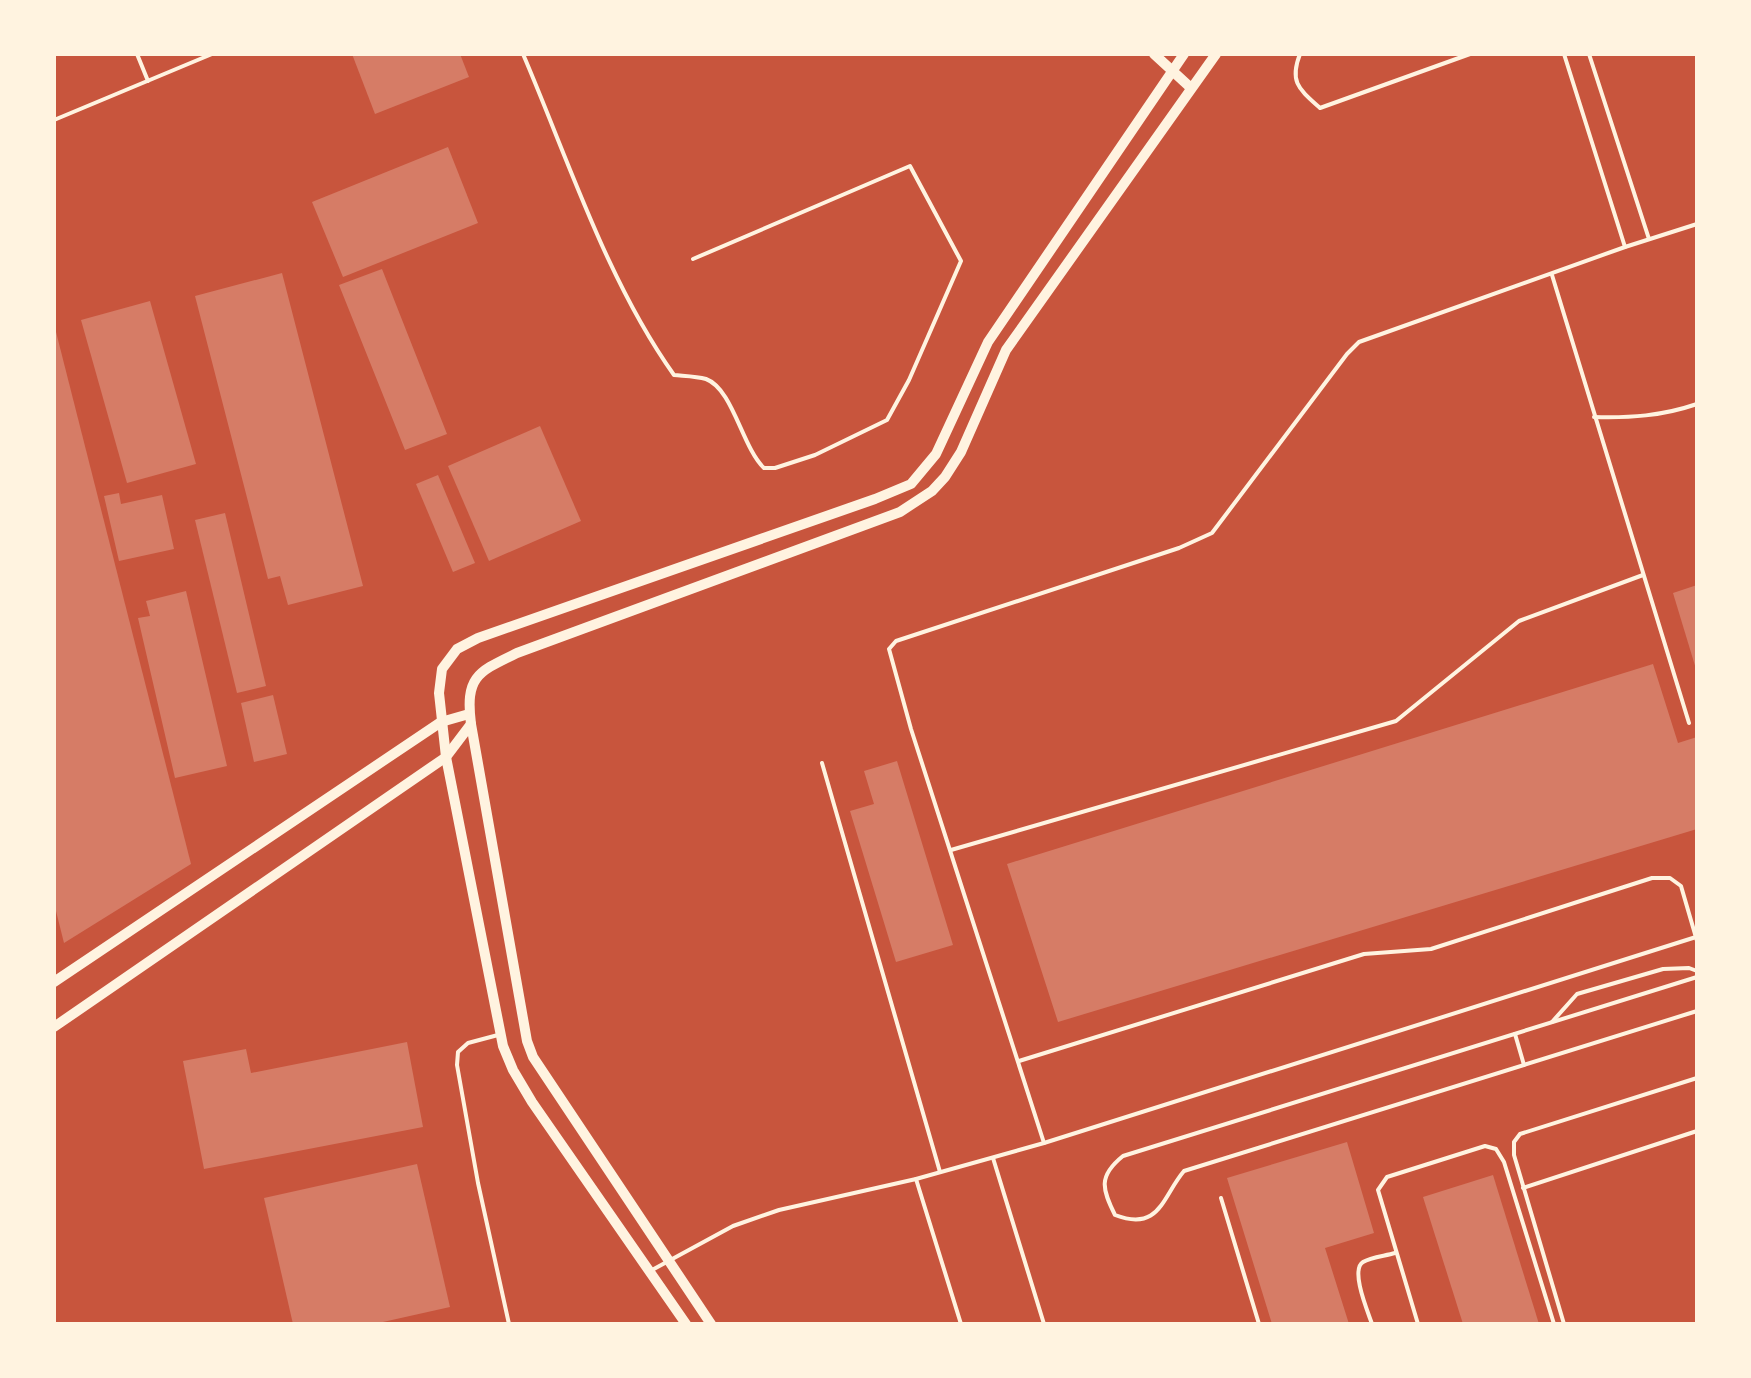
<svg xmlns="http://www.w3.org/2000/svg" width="1751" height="1378" font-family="'Alegreya Sans',sans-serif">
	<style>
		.building { fill: #d67c66 }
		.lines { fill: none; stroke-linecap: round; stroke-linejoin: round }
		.service { stroke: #fff3e0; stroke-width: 4 }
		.tertiary { stroke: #fff3e0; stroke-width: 10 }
	</style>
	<rect width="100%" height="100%" fill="#c8553d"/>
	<!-- building -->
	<g class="building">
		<polygon points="352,54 460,54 469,77 375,114"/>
		<polygon points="448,147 478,223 343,277 312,202"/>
		<polygon points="382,269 447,434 405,450 339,285"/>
		<polygon points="282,273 363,586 288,605 280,576 268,579 195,296"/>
		<polygon points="150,301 196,464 127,483 81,320"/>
		<polygon points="54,324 191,864 64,943 54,903"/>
		<polygon points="540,426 581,521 489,561 448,466"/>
		<polygon points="438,475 475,563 453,572 416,484"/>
		<polygon points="119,493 121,504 162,495 174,549 119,561 104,496"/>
		<polygon points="225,513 266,686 237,693 195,520"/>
		<polygon points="1697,585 1697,669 1696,669 1673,593"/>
		<polygon points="186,591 227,766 175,778 138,618 150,616 146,601"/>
		<polygon points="1653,664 1678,743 1697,737 1697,829 1058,1022 1007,864"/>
		<polygon points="273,695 287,754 254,762 241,703"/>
		<polygon points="897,761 953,945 896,962 850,811 874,804 864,771"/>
		<polygon points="407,1042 423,1127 204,1169 183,1061 246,1049 251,1073"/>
		<polygon points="1347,1142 1374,1233 1325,1248 1349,1324 1272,1324 1227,1178"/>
		<polygon points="417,1164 450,1307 374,1324 293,1324 264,1198"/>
		<polygon points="1493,1175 1539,1324 1463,1324 1423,1197"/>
	</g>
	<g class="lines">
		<!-- service -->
		<g class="service">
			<polyline points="137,54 148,81"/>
			<path d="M523,54c45,105 84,227 151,321 10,1 22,1 32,4 27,10 36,68 58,89h11l40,-13 72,-35 22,-40 52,-119 -51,-95 -217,93"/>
			<path d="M1300,54c-11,28 -1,35 20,54l150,-54"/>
			<polyline points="1564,54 1625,247"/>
			<polyline points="1589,54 1649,239"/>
			<polyline points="54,120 212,54"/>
			<polyline points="1552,275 1689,723"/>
			<path d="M1594,417c36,1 68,-1 103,-13"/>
			<polyline points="822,763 940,1172"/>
			<polyline points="951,850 1396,721 1519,621 1643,575"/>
			<path d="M1697,977l-574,179c-25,20 -21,33 -8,59 45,17 47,-18 69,-44l513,-160"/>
			<polyline points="1552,1022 1577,994 1663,969 1689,968 1697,971"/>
			<polyline points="1515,1034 1524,1065"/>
			<polyline points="498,1035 468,1043 458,1052 457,1065 478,1183 509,1324"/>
			<polyline points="1019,1061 1364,954 1431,949 1652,878 1670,878 1681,886 1697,941"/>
			<polyline points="1044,1143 911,729 889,649 896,641 1179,548 1212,533 1347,354 1359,342 1625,247 1697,224"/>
			<polyline points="993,1158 1044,1324"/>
			<polyline points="916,1179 961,1324"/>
			<polyline points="1523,1188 1697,1131"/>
			<polyline points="1221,1198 1259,1324"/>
			<polyline points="652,1270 733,1226 779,1210 916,1179 1044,1143 1696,937"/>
			<path d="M1372,1324c-4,-12 -22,-54 -9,-62 8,-5 22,-6 32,-9"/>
			<polyline points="1418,1324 1378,1190 1387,1177 1485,1146 1496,1149 1504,1162 1554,1324"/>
			<polyline points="1564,1324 1514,1155 1514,1142 1520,1134 1697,1078"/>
		</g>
		<!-- tertiary -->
		<g class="tertiary">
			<polyline points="1154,54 1191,88"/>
			<polyline points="54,982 441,722 469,714"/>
			<polyline points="54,1027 446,757 471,724"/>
			<polyline points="686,1324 532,1102 513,1070 503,1046 446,757 439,693 442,669 457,649 478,638 875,499 911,484 936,454 988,342 1184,54"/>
			<path d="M711,1324l-178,-267 -6,-16 -56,-317c-6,-48 7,-52 46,-71l383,-141 32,-21 13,-14 16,-25 45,-102 210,-296"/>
		</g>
	</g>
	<!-- border -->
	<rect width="1751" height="1378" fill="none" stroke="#fff3e0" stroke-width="112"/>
</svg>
